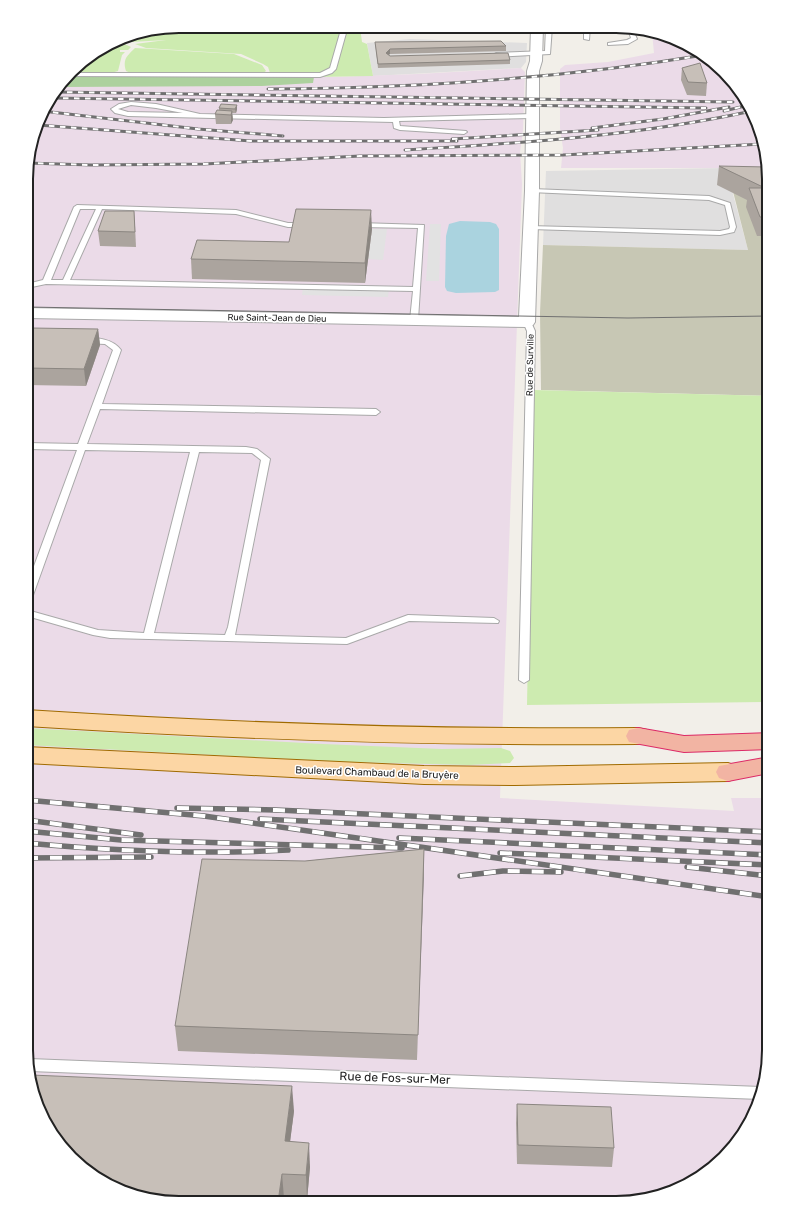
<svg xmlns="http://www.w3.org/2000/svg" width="795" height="1229" font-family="Rubik,sans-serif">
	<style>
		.residential { fill: #e0dfdf }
		.industrial { fill: #ebdbe8 }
		.construction { fill: #c7c7b4 }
		.grass { fill: #cdebb0 }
		.forest { fill: #add19e }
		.parking { fill: #e2e2e2 }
		.water { fill: #aad3df }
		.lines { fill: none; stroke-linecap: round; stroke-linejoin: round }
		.service-casing { stroke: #a9a9a9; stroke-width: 2 }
		.minor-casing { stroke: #a9a9a9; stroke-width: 2 }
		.primary-casing { stroke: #a06b00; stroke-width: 2 }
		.trunk-casing { stroke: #dc2a67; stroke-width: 2 }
		.service { fill: #fff; fill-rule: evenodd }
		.minor { fill: #fff; fill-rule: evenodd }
		.primary { fill: #fcd6a4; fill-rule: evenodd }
		.trunk { fill: #f2b4a3; fill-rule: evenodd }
		.tram { stroke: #707070; stroke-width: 1 }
		.rail-far1-casing { stroke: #707070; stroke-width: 3 }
		.rail-casing { stroke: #707070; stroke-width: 5.5 }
		.rail-far1 { stroke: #fff; stroke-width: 2; stroke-dasharray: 5.5; stroke-linecap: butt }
		.rail { stroke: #fff; stroke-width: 4; stroke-dasharray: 12; stroke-linecap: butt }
		.wall { fill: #aba49e }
		.shaded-wall { fill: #8b8681 }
		.building { fill: #c7bfb8; stroke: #8b8681 }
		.labels { text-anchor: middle; stroke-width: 3; stroke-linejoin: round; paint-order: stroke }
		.far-street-label { font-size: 9px; fill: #222; stroke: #fff }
		.street-label { font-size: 10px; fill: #222; stroke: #fff }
		.near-street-label { font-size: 12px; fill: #222; stroke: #fff }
		.rim { fill: none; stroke: #222; stroke-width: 2 }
	</style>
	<rect width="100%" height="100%" fill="#f2efe9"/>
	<!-- residential -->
	<g class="residential">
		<polygon points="410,39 527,43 526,62 521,68 373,76 367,43"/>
		<polygon points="726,168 748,250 543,245 546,171"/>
	</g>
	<!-- industrial -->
	<g class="industrial">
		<polygon points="652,32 674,38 709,57 737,86 757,120 767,168 561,168 563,148 560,128 560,69 565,65 608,62 654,53"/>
		<polygon points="521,68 525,72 523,130 520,152 522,184 500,798 734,811 731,798 769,798 769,1060 757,1108 738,1143 709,1171 675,1191 616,1203 159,1202 38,1109 26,1050 27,159 42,111 68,77 332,77 418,74"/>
	</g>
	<!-- construction -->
	<polygon class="construction" points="727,168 769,179 769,396 541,390 540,313 543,245 748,250"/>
	<!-- grass -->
	<g class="grass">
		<polygon points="179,26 343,26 330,69 322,74 270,73 268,67 263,64 241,54 146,48 135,44 166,40 131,42 118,39"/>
		<polygon points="348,26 360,27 362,42 367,44 373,76 314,77 326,75 334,72"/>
		<polygon points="116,40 131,47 128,50 120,50 120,52 125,52 122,55 118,71 111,73 70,74 78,64"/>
		<path d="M135,48l99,6 28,11 4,6 -4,3h-129l-7,-3c-4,-12 2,-16 9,-23z"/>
		<polygon points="533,390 769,396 769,702 527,705"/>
		<polygon points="26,728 323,744 442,749 501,748 510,751 514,758 510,763 469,765 348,762 26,745"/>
	</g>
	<!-- forest -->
	<polygon class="forest" points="68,77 314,77 313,83 262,86 60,87"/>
	<!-- parking -->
	<g class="parking">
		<polygon points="430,224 441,224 439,281 426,281"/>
		<polygon points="372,229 387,229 383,260 368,259"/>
		<polygon points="303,287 389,288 388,297 302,295"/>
	</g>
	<!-- water -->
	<polygon class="water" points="460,221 490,222 496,224 499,229 499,290 495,292 456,293 447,291 445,287 446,236 449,224"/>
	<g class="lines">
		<defs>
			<g id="service">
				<polygon points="342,26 348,26 336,69 332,73 320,77 68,76 71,73 320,73 330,68"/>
				<polygon points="546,27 552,27 550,54 496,57 493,55 496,53 545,51"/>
				<polygon points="584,27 590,27 589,40 584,39"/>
				<polygon points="604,27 633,30 637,39 628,44 608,45 608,43 627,40 631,38 629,32"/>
				<path d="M131,102l25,2 44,10 184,4 148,-4 3,2 -3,2 -133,3 1,5 66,5 1,1 -3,2 -64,-4 -6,-2 -1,-6 -265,-6 -13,-3 -4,-4 8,-5zM131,105l25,3 27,5 -55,-1 -10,-3z"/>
				<polygon points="532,189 709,196 730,203 736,227 734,232 720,235 531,229 528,227 529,226 720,231 729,229 730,227 725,205 709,200 530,192 530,190"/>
				<path d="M77,205l159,5 52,13h19l3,2 -3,2h-19l-52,-13 -134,-5 -32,71 343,7 5,-59 -59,-1 -3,-2 3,-2 65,2 -6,95 -4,2 -4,-2 3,-29 -367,-7 -19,4v-4l16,-4 31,-73zM80,209h16l-33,71h-12z"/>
				<polygon points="524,320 530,320 535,331 529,680 524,683 519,680 527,331 523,322"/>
				<path d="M84,339c13,-2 29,0 37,11l-19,54 274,5 4,3 -4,3 -276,-6 -13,35 159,3 11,2 13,10 -35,176 111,3 62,-23 86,3 5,3 -1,2 -89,-2 -62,23 -237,-6 -17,-3 -66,-19v-6l71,20 46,3 46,-181 -105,-2 -53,148 -5,3v-16l50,-135 -50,-1v-6l51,1 35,-94 -8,-6 -21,-1zM199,452l53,1 9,7 -33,167 -3,8 -71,-2z"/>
				<polygon points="29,1059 761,1087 762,1088 760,1099 30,1071"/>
			</g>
			<polygon id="minor" points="531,27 543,27 542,61 539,71 539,191 535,322 533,325 527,327 27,318 27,308 519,317 525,191 527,71 530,61"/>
			<g id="primary">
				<path d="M26,710c204,13 408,20 612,18l9,2 3,6 -3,6 -9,2c-204,2 -408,-5 -612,-18z"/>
				<polygon points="26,747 424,766 515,767 728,763 737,766 740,772 737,778 728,781 515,785 424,784 26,763"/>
			</g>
			<g id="trunk">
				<polygon points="638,728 684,736 769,733 769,749 684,752 629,742 626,736 629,730"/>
				<polygon points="769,757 769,773 728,781 719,778 716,772 719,766"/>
			</g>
		</defs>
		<!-- service casing -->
		<use href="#service" class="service-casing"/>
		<!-- minor casing -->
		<use href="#minor" class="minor-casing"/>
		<!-- primary casing -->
		<use href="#primary" class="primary-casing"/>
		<!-- trunk casing -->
		<use href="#trunk" class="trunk-casing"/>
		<!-- service -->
		<use href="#service" class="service"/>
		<!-- minor -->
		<use href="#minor" class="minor"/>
		<!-- primary -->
		<use href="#primary" class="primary"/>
		<!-- trunk -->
		<use href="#trunk" class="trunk"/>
		<!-- tram -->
		<polyline class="tram" points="27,307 628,318 769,316"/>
		<defs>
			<g id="rail-far1">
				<path d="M268,89c147,-1 291,-10 436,-34"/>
				<polyline points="56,92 733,102"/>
				<polyline points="52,98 706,108"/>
				<polyline points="42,111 198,129 283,136"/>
				<polyline points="724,111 749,105"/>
				<polyline points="38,125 251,141 457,141"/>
				<polyline points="592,128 663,119 729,107"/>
				<polyline points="452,139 598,130"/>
				<path d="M405,150c117,-7 232,-14 347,-39"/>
				<polyline points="27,163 91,165 204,164 360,156 563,155 762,144"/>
			</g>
			<g id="rail">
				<polyline points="26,800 204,816 769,897"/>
				<polyline points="177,808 276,810 769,832"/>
				<polyline points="260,819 769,843"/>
				<polyline points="26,820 141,835"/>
				<polyline points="26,831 121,840 402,848"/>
				<polyline points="399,838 769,855"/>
				<path d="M26,843c87,8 174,12 262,7"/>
				<polyline points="500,853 769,865"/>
				<polyline points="26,858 151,857"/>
				<polyline points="687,867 769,876"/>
				<polyline points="460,876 503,871 561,872"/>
			</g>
		</defs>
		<!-- rail-far1 casing -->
		<use href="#rail-far1" class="rail-far1-casing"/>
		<!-- rail casing -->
		<use href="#rail" class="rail-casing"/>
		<!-- rail-far1 -->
		<use href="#rail-far1" class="rail-far1"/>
		<!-- rail -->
		<use href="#rail" class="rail"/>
	</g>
	<!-- wall -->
	<g class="wall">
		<polygon points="375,42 506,46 506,51 390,54 388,55 390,56 510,60 510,64 378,68"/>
		<polygon points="682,68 707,83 706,96 687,95 681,80"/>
		<polygon points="237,105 237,109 236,113 232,113 233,120 231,124 216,124 215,114 219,110 219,108"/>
		<polygon points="719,166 769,179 769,236 757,236 746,207 747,200 717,185"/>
		<polygon points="134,211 135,226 136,247 100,246 98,231"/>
		<polygon points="372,229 365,283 192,279 191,259 289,242"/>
		<polygon points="98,329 100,345 86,386 27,385 27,335"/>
		<polygon points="424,849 417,1060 178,1051 175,1026 305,861"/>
		<polygon points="517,1104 614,1148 612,1167 517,1164 516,1123"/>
		<polygon points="294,1111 290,1141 310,1167 307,1200 284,1198 159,1202"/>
	</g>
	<!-- shaded-wall -->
	<g class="shaded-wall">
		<polygon points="390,49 390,54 386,57 386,53"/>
		<polygon points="237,105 237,109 236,113 235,109"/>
		<polygon points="232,111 233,120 231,124 231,115"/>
		<polygon points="371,210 372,229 365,283 365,263"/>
		<polygon points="98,329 100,345 86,386 84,369"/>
		<polygon points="424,849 424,874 417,1060 418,1035"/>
		<polygon points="292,1086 294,1111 287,1166 285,1141"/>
		<polygon points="309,1143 310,1167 307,1200 306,1175"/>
		<polygon points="282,1174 284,1198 283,1202 278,1202"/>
	</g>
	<!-- building -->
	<g class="building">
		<polygon points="501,41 506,46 390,49 386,53 390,56 508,53 510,60 378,64 375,42"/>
		<polygon points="700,63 707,83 688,82 682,68"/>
		<polygon points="221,104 237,105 235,109 219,108"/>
		<polygon points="217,110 232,111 231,115 215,114"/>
		<polygon points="719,166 767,167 769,179 769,217 760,217 749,188 765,188"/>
		<polygon points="296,209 371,210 365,263 191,259 197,240 289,242"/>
		<polygon points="105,211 134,211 135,232 98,231"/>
		<polygon points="31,328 98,329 84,369 27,368 27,335"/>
		<polygon points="424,849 418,1035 175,1026 202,859 305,861"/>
		<polygon points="31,1075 292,1086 285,1141 309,1143 306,1175 282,1174 278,1202 159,1202 121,1191 86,1172 58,1143 38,1109"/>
		<polygon points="517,1104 611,1107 614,1148 518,1145"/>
	</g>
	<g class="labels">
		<!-- far-street labels -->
		<g class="far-street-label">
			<text transform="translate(277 318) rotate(1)" y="3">Rue Saint-Jean de Dieu</text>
			<text transform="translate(530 365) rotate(-89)" y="3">Rue de Surville</text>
		</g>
		<!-- street labels -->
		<g class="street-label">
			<text transform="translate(377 772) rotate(2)" y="4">Boulevard Chambaud de la Bruyère</text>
		</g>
		<!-- near-street labels -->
		<g class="near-street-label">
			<text transform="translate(395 1078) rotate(2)" y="4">Rue de Fos-sur-Mer</text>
		</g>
	</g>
	<!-- crop -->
	<path d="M0 0H795V1229H0ZM179 33H616A146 146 0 0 1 762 179V1050A146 146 0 0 1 616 1196H179A146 146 0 0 1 33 1050V179A146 146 0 0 1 179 33Z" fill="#fff" fill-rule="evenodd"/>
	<path class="rim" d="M179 33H616A146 146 0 0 1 762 179V1050A146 146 0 0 1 616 1196H179A146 146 0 0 1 33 1050V179A146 146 0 0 1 179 33Z"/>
</svg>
